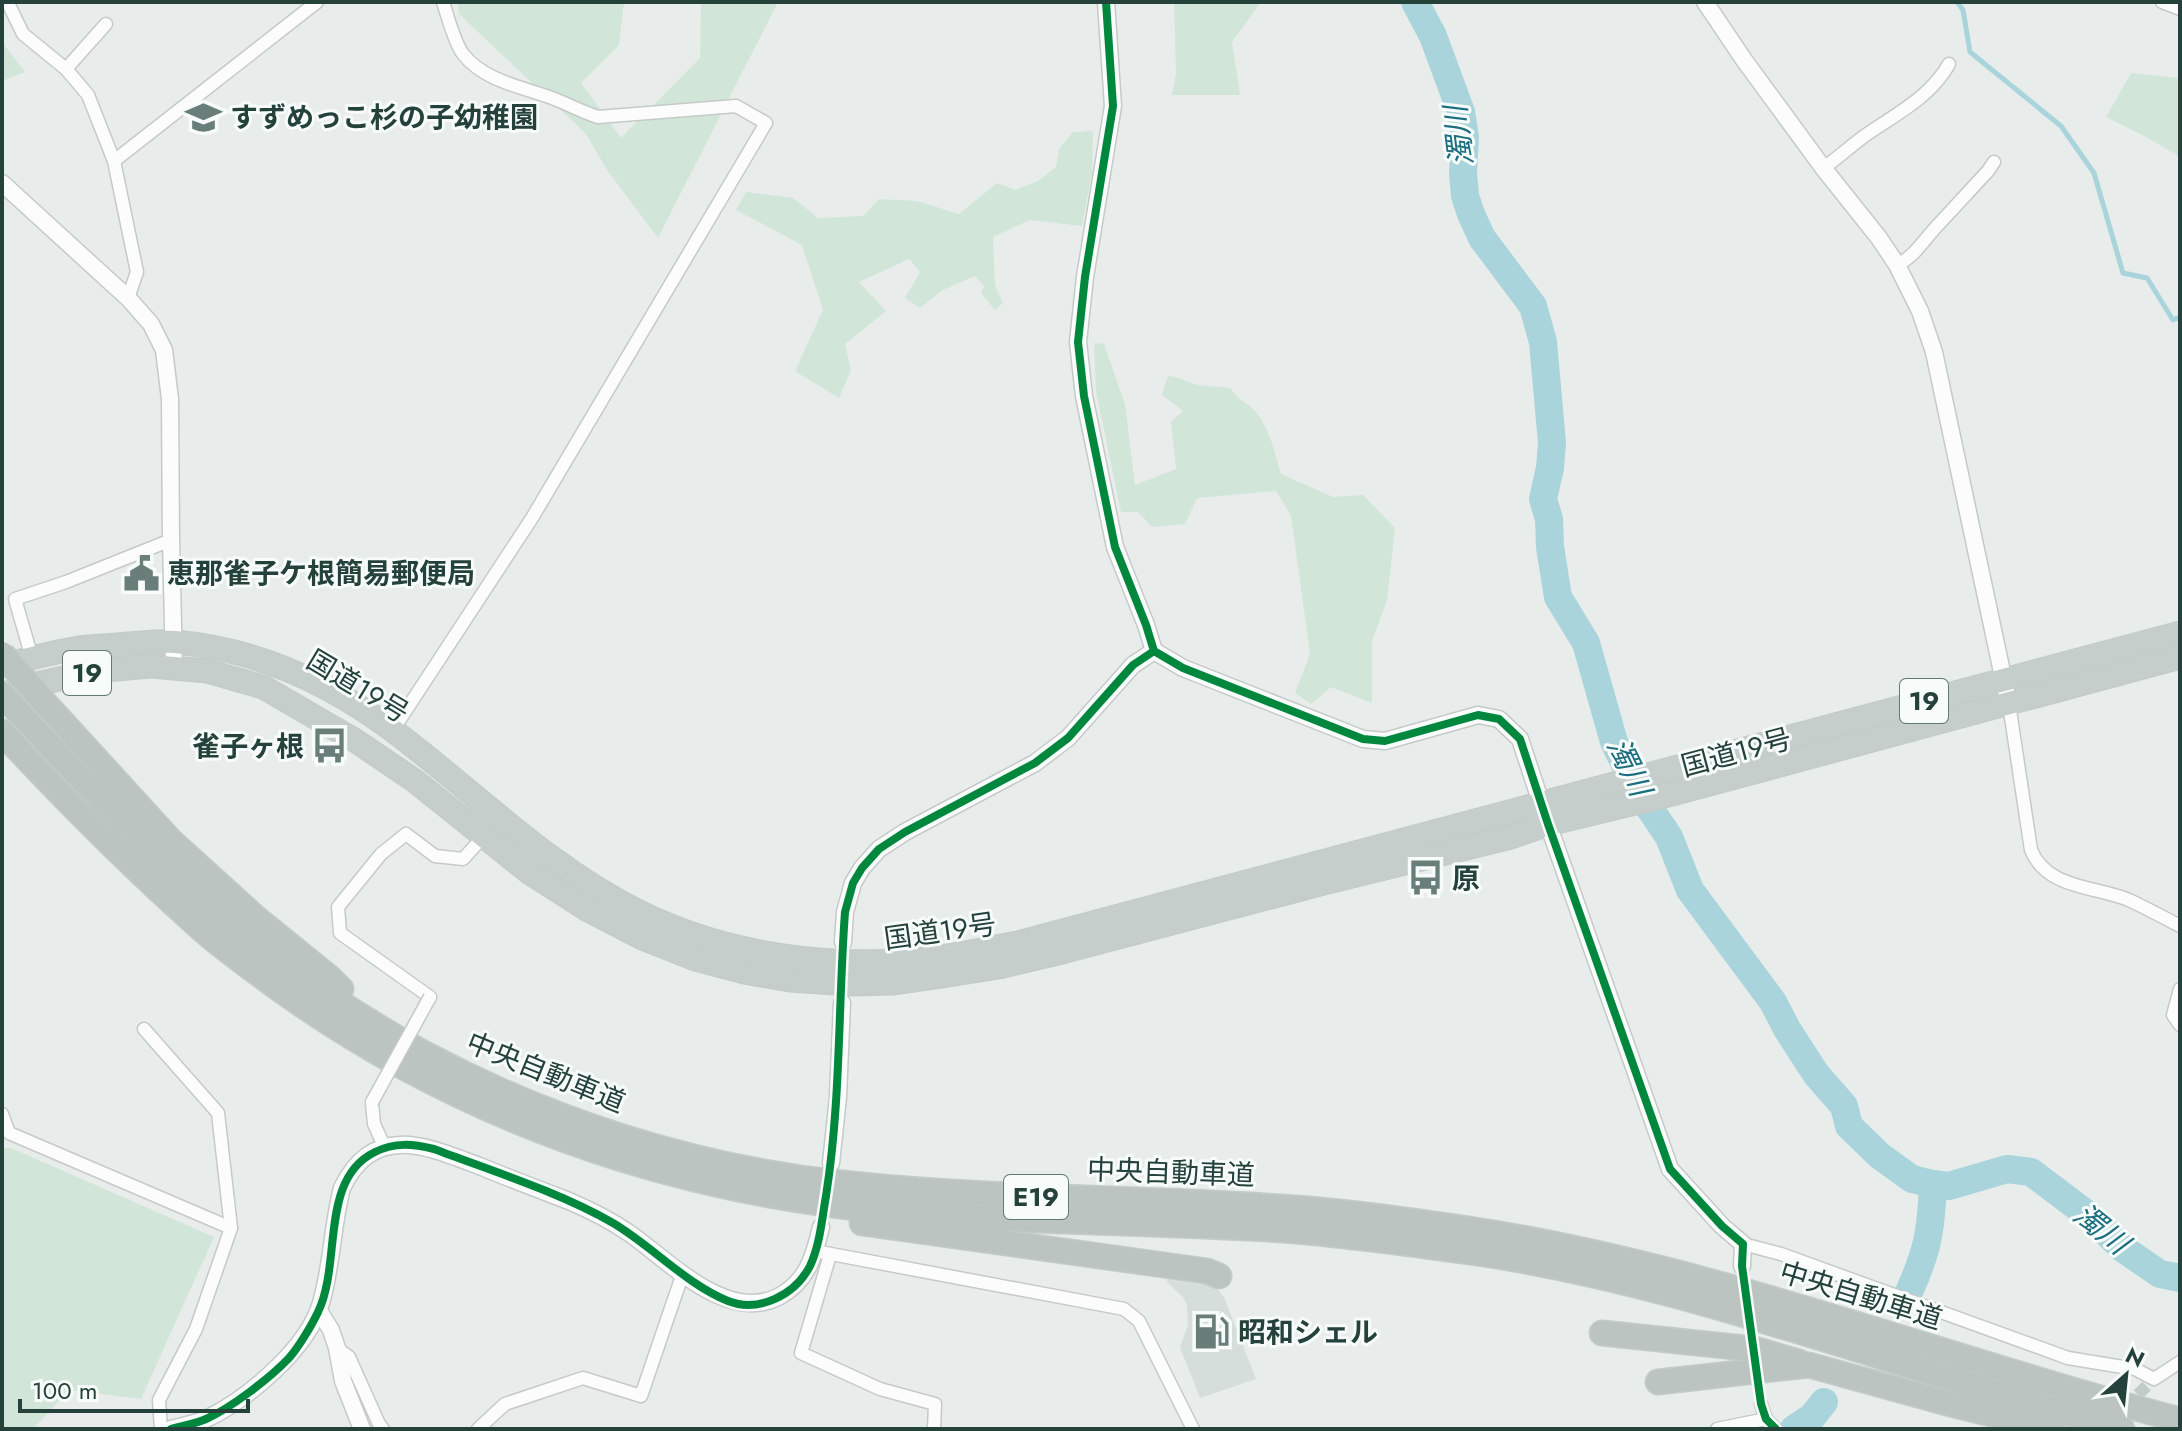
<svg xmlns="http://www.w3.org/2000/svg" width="2182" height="1431" font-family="Jost,'Noto Sans JP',sans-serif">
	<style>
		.built { fill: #d6dedb }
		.green { fill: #d1e6d8 }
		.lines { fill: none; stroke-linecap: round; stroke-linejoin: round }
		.stream { stroke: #a9d4db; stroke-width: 5 }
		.river { stroke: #a9d4db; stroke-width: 28 }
		.minor-tunnel { stroke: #c1cbc8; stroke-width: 12; stroke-dasharray: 12 6; stroke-linecap: butt }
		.minor-casing { stroke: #c5cac8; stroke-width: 15 }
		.tertiary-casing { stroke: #c5cac8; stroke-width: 19 }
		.trunk-casing { stroke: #c3ccc9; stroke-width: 25 }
		.motorway-casing { stroke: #c3ccc9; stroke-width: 27 }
		.minor { stroke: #fcfcfc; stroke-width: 12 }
		.tertiary { stroke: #fcfcfc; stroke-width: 16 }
		.trunk { stroke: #c6cecc; stroke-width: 22 }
		.motorway { stroke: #bcc4c2; stroke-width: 24 }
		.minor-bridge-casing { stroke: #c5cac8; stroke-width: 15; stroke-linecap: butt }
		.motorway-bridge-casing { stroke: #c3ccc9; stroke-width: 27; stroke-linecap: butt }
		.minor-bridge { stroke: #fcfcfc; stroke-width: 12 }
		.motorway-bridge { stroke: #bcc4c2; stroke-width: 24 }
		.cycleway-casing { stroke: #f7fbf9; stroke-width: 13 }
		.cycleway { stroke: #00873e; stroke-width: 8 }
		.labels { text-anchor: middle; stroke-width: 6; stroke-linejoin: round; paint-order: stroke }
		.shield { fill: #f7fbf9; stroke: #637a73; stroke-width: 2 }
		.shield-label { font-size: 26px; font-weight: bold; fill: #24423a }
		.poi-label { font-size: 28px; font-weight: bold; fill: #24423a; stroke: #f7fbf9; text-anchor: start }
		.street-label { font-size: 28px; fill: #24423a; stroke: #f7fbf9 }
		.water-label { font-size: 30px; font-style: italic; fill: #1c6f80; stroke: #f7fbf9 }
	</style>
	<rect width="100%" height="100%" fill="#e8edeb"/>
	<!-- built -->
	<polygon class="built" points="1167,1273 1212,1283 1224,1297 1256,1379 1200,1398 1180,1347 1188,1325 1187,1306 1183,1297 1167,1282"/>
	<!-- green -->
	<g class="green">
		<polygon points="458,2 624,2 619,45 581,83 621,138 700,58 701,2 778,2 658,238 607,170 586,134 459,14"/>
		<polygon points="1174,2 1261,2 1232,42 1240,95 1172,95 1176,73"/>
		<polygon points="2,42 25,72 2,81"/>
		<polygon points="2131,73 2180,78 2180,157 2148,138 2106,117"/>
		<polygon points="1093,131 1092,173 1082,226 1030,220 993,237 995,285 1003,303 995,310 981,293 984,286 975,276 943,290 920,308 905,298 920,272 909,259 859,282 886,311 845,344 851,370 839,398 795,371 823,310 802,245 736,210 746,192 793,198 818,218 863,216 879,199 917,201 959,214 997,183 1016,190 1038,181 1056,167 1059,149 1073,132"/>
		<path d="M1094,343l10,1 21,60 10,81 41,-16 -5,-47 12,-11 -21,-16 6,-19c11,0 17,6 27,8 9,3 25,2 35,4 10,14 14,12 23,21 17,17 21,43 28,65l52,23 30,-2 32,33 -8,72 -15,41v62l-41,-16 -20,17 -16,-11 15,-39 -19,-138 -15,-25 -79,7 -12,26 -33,3 -14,-15h-17l-25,-121z"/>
		<polygon points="2,1148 11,1148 214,1237 141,1399 69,1390 33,1429 2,1429"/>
	</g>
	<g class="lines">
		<!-- stream -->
		<polyline class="stream" points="1957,2 1963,10 1970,52 2061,126 2094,173 2123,273 2147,278 2173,320 2180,317"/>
		<!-- river -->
		<g class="river">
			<polyline points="1415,2 1433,36 1461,112 1465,137 1463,172 1465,196 1471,214 1482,238 1533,306 1543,342 1552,443 1550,468 1543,499 1549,519 1550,547 1558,597 1586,643 1614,742 1638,791 1669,837 1690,890 1773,1002 1787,1029 1816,1074 1844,1106 1849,1126 1880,1156 1912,1179 1933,1184 1949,1186 2007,1169 2031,1172 2092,1218 2122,1248 2160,1274 2180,1278"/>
			<path d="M1909,1292c19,-42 22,-62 24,-108"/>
			<polyline points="1794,1429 1812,1417 1824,1402"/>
		</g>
		<!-- minor-tunnel -->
		<g class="minor-tunnel">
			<polyline points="1756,1368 1761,1404"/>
			<polyline points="2125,1407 2154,1379"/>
		</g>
		<defs>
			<g id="minor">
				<polyline points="9,2 9,5 23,34 66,69 88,95 114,161 137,272 128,298"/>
				<polyline points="2162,2 2180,9"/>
				<polyline points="66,69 106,24"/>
				<polyline points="114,161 317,2"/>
				<path d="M1824,168c13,-10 26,-21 39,-31 31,-22 67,-39 86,-73"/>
				<path d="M1897,265c18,-9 26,-24 40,-39 17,-18 34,-37 51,-55l6,-9"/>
				<polyline points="32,658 15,599 66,582 171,540"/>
				<path d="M2009,704l22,146c16,39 64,36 98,50 17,8 34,17 51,26"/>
				<path d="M393,730l139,-212 234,-395 -30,-17 -138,11c-16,-5 -30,-13 -46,-19 -30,-11 -68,-17 -89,-44 -9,-12 -15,-37 -20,-52"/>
				<polyline points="2180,989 2173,1015 2180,1025"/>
				<polyline points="430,997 340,933 338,907 381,854 406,834 435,856 463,859 484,836"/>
				<polyline points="144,1029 218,1113 231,1228 196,1329 159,1400 161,1429"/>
				<polyline points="372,1102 374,1124 385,1148"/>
				<polyline points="2,1114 9,1133 231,1228"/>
				<polyline points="1743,1244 1781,1254 2068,1358 2135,1369 2154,1379 2180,1362"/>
				<polyline points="815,1251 1124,1309 1139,1321 1193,1429"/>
				<polyline points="830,1255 801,1353 880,1389 935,1404 934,1429"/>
				<polyline points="337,1348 349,1357 379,1424 383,1429"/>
				<polyline points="1761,1404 1766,1419 1776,1429"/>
				<polyline points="478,1429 505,1404 583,1378 641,1396 683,1273"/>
				<polyline points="1717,1429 1766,1419"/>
			</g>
			<g id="tertiary">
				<polyline points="1106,2 1113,106 1085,277 1078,342 1084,396 1115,547 1146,625 1154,651 1183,668 1363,739 1385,741 1478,715 1499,719 1520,739 1548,824 1670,1169 1722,1226 1743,1244 1742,1266"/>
				<polyline points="1705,2 1744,60 1824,169 1879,238 1897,265 1920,311 1934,352 2006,691"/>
				<polyline points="2,183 128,298 151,324 164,350 170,399 171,540 174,667"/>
				<polyline points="843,942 845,912 853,883 862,868 879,849 905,832 1035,763 1068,738 1133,665 1154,651"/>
				<polyline points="831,1163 838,1097 842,1003"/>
				<polyline points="319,1311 331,1330 337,1348 343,1381 362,1429"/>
				<path d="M171,1429c11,-3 24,-5 35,-10 42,-20 102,-71 115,-116 11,-37 11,-77 21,-115 32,-67 87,-41 140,-21 29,12 58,23 87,34 21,9 41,19 60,32 39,27 97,90 149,64 29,-15 36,-40 43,-70"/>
			</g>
			<g id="trunk">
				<path d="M2,666c25,-7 51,-14 77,-18 16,-2 32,-2 48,-4 16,-1 33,-3 48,-2 80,7 153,40 216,87 83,62 155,137 248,183 87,43 188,56 283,47 32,-2 64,-11 96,-16l1162,-310"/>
				<polyline points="15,689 94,671 151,666 207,671 263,687 356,741 415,781 530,873 588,910 642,938 695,959 744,972 790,980 850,984 894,983 936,977 999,967 1062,952 1324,883 1511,837 1548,824 1676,793 2180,657"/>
			</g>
			<g id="motorway">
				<path d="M2,694c79,86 164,176 253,250 28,23 58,42 88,61 27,17 54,34 82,49 128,68 272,114 417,129 146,16 293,14 439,24 63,4 126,13 188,22 244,37 474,129 711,191"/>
				<polyline points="44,702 171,841 256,918 330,978 341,989"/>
				<path d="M2,732c62,67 128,133 196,194 23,21 49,39 73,57 167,122 358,195 562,222 149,19 300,15 450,25 65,5 130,14 194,23 137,20 270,62 402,103 81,26 162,50 243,73"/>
				<polyline points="862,1223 1207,1271 1219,1276"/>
				<polyline points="1602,1333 1754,1349 1799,1362"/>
				<polyline points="1658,1382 1809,1365 1954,1405 2053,1429"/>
			</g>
		</defs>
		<!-- minor casing -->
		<use href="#minor" class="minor-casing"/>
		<!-- tertiary casing -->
		<use href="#tertiary" class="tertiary-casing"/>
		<!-- trunk casing -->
		<use href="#trunk" class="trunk-casing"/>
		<!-- motorway casing -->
		<use href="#motorway" class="motorway-casing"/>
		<!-- minor -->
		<use href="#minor" class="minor"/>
		<!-- tertiary -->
		<use href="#tertiary" class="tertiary"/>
		<!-- trunk -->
		<use href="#trunk" class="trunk"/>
		<!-- motorway -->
		<use href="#motorway" class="motorway"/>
		<defs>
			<polyline id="minor-bridge" points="372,1102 430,997"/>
			<polyline id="motorway-bridge" points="2,654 44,702"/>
		</defs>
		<!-- minor-bridge casing -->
		<use href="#minor-bridge" class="minor-bridge-casing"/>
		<!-- motorway-bridge casing -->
		<use href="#motorway-bridge" class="motorway-bridge-casing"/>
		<!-- minor-bridge -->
		<use href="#minor-bridge" class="minor-bridge"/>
		<!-- motorway-bridge -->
		<use href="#motorway-bridge" class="motorway-bridge"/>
		<defs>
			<g id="cycleway">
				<polyline points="1106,2 1113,106 1085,277 1078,342 1084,396 1115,547 1146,625 1154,651 1183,668 1363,739 1385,741 1478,715 1499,719 1520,739 1548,824 1670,1169 1722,1226 1743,1244 1742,1266 1761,1404 1766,1419 1776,1429"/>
				<path d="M171,1429c11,-3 24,-5 35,-10 25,-11 64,-41 83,-61 9,-10 23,-33 29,-46 24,-49 1,-133 57,-160 20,-10 38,-8 59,-3 58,22 125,43 179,74 39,23 73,61 115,78 31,12 67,-6 82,-35 10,-21 12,-48 16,-70 15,-95 12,-189 19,-284l8,-29 9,-15 17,-19 26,-17 130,-69 33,-25 65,-73 21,-14"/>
			</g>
		</defs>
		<!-- cycleway casing -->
		<use href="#cycleway" class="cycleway-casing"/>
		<!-- cycleway -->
		<use href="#cycleway" class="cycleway"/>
	</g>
	<!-- icons -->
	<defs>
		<symbol id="school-bare" viewBox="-9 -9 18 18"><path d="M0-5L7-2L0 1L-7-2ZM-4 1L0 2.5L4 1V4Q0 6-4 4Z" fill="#697e78" stroke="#f7fbf9" stroke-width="2.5" paint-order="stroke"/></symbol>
		<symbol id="civic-bare" viewBox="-9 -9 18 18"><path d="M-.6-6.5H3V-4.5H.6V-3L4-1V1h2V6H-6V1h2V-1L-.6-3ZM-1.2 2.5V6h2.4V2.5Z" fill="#697e78" stroke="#f7fbf9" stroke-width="2.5" paint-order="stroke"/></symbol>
		<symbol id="bus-bare" viewBox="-9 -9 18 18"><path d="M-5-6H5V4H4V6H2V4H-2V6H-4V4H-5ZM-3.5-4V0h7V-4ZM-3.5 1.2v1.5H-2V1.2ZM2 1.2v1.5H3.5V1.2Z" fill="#697e78" stroke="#f7fbf9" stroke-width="2.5" paint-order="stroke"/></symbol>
		<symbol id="fuel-bare" viewBox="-9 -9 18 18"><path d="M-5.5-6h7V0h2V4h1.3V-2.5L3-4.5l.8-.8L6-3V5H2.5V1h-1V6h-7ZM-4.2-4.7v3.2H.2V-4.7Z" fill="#697e78" stroke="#f7fbf9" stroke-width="2.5" paint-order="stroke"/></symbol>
	</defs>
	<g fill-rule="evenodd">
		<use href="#school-bare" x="178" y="92" width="51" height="51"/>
		<use href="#civic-bare" x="116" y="548" width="51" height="51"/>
		<use href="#bus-bare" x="304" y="720" width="51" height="51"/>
		<use href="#bus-bare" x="1400" y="852" width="51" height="51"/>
		<use href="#fuel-bare" x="1186" y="1306" width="51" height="51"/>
	</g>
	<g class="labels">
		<!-- shield labels -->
		<g class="shield">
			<rect x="63" y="651" width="48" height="44" rx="6"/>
			<rect x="1900" y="679" width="48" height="44" rx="6"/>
			<rect x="1004" y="1175" width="64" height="44" rx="6"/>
		</g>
		<g class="shield-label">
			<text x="87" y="682">19</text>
			<text x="1924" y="710">19</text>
			<text x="1036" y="1206">E19</text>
		</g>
		<!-- poi labels -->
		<g class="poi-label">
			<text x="230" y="127">すずめっこ杉の子幼稚園</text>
			<text x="167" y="583">恵那雀子ケ根簡易郵便局</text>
			<text x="304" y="756" text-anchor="end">雀子ヶ根</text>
			<text x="1452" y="888">原</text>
			<text x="1238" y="1342">昭和シェル</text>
		</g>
		<!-- street labels -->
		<g class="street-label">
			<text transform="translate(358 686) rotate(31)" y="10">国道19号</text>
			<text transform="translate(1736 752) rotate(-15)" y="10">国道19号</text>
			<text transform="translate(940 931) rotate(-8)" y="10">国道19号</text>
			<text transform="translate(546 1072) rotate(22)" y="10">中央自動車道</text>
			<text transform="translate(1171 1172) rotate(2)" y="10">中央自動車道</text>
			<text transform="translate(1861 1295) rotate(17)" y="10">中央自動車道</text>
		</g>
		<!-- water labels -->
		<g class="water-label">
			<text transform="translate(1459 136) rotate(-97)" y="10">濁川</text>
			<text transform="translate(1629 767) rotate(64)" y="10">濁川</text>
			<text transform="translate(2101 1229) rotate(39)" y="10">濁川</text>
		</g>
	</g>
	<!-- border -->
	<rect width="2182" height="1431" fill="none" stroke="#24423a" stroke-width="8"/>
	<!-- north arrow -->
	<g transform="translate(2126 1375) rotate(27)" stroke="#f7fbf9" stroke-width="6" paint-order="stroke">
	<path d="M0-6L14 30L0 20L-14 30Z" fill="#24423a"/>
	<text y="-12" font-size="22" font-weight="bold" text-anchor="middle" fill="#24423a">N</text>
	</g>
	<!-- scale -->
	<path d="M20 1399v12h228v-12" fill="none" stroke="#24423a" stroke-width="4"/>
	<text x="32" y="1399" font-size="24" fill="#24423a" stroke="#f7fbf9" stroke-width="6" paint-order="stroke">100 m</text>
</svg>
